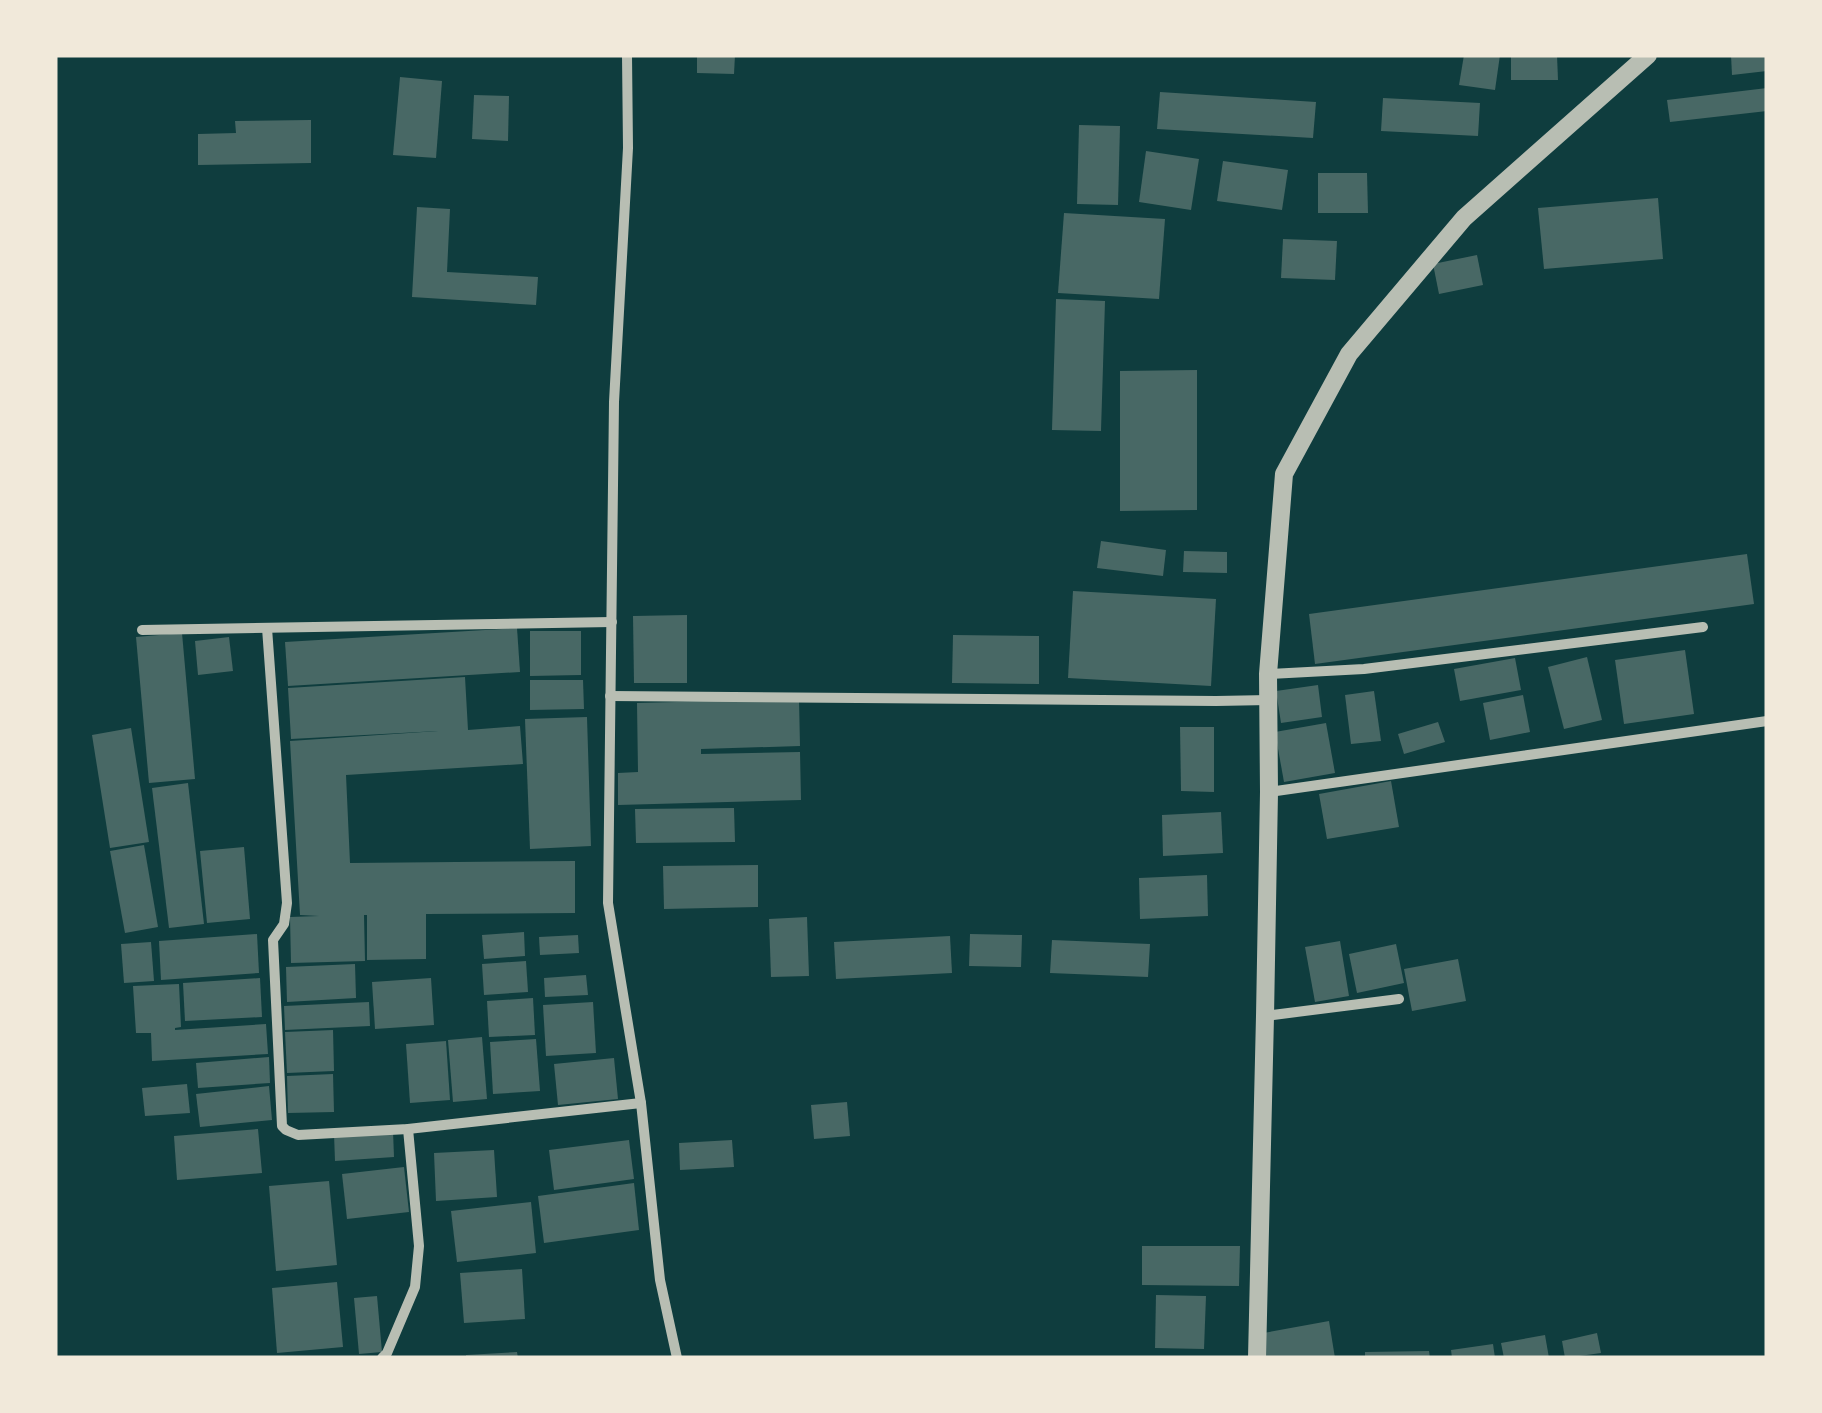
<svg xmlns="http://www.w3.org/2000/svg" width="1822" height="1413" font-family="'Source Serif 4',serif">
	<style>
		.building { fill: #486865 }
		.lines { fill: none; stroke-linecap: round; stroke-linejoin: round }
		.minor { stroke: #b8beb3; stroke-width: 10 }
		.tertiary { stroke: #b8beb3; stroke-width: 18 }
	</style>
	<rect width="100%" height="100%" fill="#0f3d3e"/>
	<!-- building -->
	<g class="building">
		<polygon points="697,55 735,55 734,74 697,73"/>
		<polygon points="1464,55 1500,55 1495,90 1459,85"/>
		<polygon points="1511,55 1557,55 1558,80 1511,80"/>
		<polygon points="1731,55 1767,55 1767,71 1732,75"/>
		<polygon points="400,77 442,81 436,158 393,155"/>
		<polygon points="1767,88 1767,111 1670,122 1667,100"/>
		<polygon points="1160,92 1316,102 1313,138 1157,129"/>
		<polygon points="474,95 509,96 508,141 472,139"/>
		<polygon points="1383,98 1480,103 1478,136 1381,131"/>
		<polygon points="311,120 311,163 198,165 198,134 236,133 235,121"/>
		<polygon points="1079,125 1120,126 1118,205 1077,204"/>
		<polygon points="1146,151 1199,159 1191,210 1139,202"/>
		<polygon points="1223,161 1288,170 1282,210 1217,201"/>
		<polygon points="1318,173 1367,173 1368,213 1318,213"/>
		<polygon points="1658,198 1663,259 1544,269 1538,208"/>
		<polygon points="417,207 450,209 447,272 538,277 536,305 412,297"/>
		<polygon points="1064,213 1165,219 1159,299 1058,293"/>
		<polygon points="1283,239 1337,241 1335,280 1281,278"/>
		<polygon points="1477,255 1483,285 1439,294 1433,264"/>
		<polygon points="1056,299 1105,301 1101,431 1052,430"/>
		<polygon points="1197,370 1197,510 1120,511 1120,371"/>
		<polygon points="1101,541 1166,550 1163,576 1097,568"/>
		<polygon points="1184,551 1227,552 1227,573 1183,572"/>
		<polygon points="1747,554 1754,604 1315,664 1309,614"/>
		<polygon points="1073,591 1216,599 1211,686 1068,678"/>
		<polygon points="687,615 687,683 634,683 633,616"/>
		<polygon points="517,628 520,672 288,686 285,642"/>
		<polygon points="530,631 581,631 581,675 530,676"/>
		<polygon points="182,633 195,779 149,783 136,637"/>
		<polygon points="953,635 1039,636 1039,684 952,683"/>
		<polygon points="229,637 233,671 198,675 195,641"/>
		<polygon points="1685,650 1694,714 1624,724 1615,660"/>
		<polygon points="1587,657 1602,720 1564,729 1548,667"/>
		<polygon points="1515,658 1521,690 1460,701 1454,669"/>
		<polygon points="465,677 468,730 520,726 523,764 346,775 350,863 575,861 575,913 426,914 426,959 367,960 367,915 364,915 365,961 291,963 290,917 319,916 300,915 290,741 438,731 291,739 288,688"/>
		<polygon points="530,680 583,680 584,709 530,710"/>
		<polygon points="1318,685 1322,717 1281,723 1276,691"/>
		<polygon points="1374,691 1381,741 1351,744 1345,695"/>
		<polygon points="1523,695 1530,732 1490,740 1483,703"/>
		<polygon points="799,699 800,746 701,749 701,754 800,752 801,800 618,805 618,773 638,772 637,703"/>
		<polygon points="587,717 591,846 530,849 525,719"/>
		<polygon points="1438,722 1445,742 1404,754 1398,734"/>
		<polygon points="1326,723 1335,773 1284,782 1275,732"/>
		<polygon points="1180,727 1214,727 1214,792 1181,791"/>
		<polygon points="131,728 149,842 110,848 92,735"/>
		<polygon points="1391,781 1399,827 1327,839 1319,794"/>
		<polygon points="188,783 204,924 169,928 152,788"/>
		<polygon points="734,808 735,842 636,843 635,809"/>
		<polygon points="1221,812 1223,853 1163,856 1162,815"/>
		<polygon points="144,845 158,927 125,933 110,851"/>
		<polygon points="244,847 250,919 207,923 200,851"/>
		<polygon points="758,865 758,907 664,909 663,866"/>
		<polygon points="1207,875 1208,916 1140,919 1139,878"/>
		<polygon points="807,917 809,976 771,977 769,919"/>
		<polygon points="524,932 525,956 484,959 482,935"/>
		<polygon points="257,934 259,973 161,980 159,941"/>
		<polygon points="970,934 1022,935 1021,967 969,966"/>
		<polygon points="578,935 579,953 540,955 539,937"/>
		<polygon points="950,936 952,973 836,979 834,942"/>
		<polygon points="1052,940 1150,944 1148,977 1050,973"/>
		<polygon points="1340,941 1349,996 1315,1002 1305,947"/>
		<polygon points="151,942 154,981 124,983 121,944"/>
		<polygon points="1396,944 1404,983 1357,993 1349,954"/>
		<polygon points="1458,959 1466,1001 1412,1011 1404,969"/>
		<polygon points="526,961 528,992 484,995 482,964"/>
		<polygon points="355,964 356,998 287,1002 286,967"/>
		<polygon points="586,975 588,995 545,997 544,978"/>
		<polygon points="260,978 262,1017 185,1021 183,983"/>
		<polygon points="431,978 434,1025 375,1029 372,982"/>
		<polygon points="179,984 181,1027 175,1028 175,1030 266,1024 268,1054 152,1061 151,1033 136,1033 133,986"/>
		<polygon points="533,998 535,1035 489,1037 487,1001"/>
		<polygon points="369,1002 370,1026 285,1030 284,1006"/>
		<polygon points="593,1002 596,1053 546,1056 543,1005"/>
		<polygon points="333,1030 334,1071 287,1073 285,1032"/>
		<polygon points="482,1037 487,1099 453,1102 448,1040"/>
		<polygon points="536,1039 540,1091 493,1094 490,1042"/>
		<polygon points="446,1041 450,1100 410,1103 406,1044"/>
		<polygon points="269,1057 270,1083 198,1088 196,1063"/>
		<polygon points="614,1058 618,1099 558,1105 554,1064"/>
		<polygon points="333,1074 334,1112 288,1113 287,1076"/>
		<polygon points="187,1084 190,1113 145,1116 142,1088"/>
		<polygon points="269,1086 272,1120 200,1127 196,1094"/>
		<polygon points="847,1102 850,1136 814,1139 811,1105"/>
		<polygon points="258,1129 262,1173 177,1180 174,1136"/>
		<polygon points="393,1131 394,1157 335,1161 334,1134"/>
		<polygon points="629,1140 634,1179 554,1190 549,1150"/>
		<polygon points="732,1140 734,1167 680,1170 679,1143"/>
		<polygon points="494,1150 497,1197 436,1201 434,1153"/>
		<polygon points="404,1167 409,1212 347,1219 342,1174"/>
		<polygon points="329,1181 337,1265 276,1271 269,1186"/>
		<polygon points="634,1183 639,1230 544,1243 538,1196"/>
		<polygon points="531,1202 536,1253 457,1262 451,1211"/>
		<polygon points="1142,1246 1240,1246 1239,1286 1142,1285"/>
		<polygon points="522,1269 525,1319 464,1323 460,1273"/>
		<polygon points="337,1282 343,1347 277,1353 272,1288"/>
		<polygon points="1156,1295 1206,1296 1204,1349 1155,1348"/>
		<polygon points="377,1296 382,1352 359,1354 354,1298"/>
		<polygon points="1329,1321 1335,1358 1262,1358 1258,1334"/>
		<polygon points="1597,1333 1601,1353 1565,1358 1562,1341"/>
		<polygon points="1545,1335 1549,1358 1504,1358 1501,1343"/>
		<polygon points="1493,1344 1495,1358 1452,1358 1451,1350"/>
		<polygon points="1429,1351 1430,1358 1365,1358 1365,1352"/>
		<polygon points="517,1352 518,1358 466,1358 466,1355"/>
	</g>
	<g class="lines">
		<!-- minor -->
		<g class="minor">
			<polyline points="627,55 628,148 614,402 608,903 641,1103 660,1280 677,1358"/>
			<polyline points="267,628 287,903 284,924 273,940 282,1126 286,1130 298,1135 408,1129 641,1103"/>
			<polyline points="142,630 612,622"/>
			<polyline points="1268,674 1364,669 1703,627"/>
			<polyline points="610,696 1216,701 1269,700"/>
			<polyline points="1269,792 1767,721"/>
			<polyline points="1265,1016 1399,999"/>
			<polyline points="382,1358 387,1353 415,1287 419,1246 408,1129"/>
		</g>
		<!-- tertiary -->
		<polyline class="tertiary" points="1257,1358 1265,1016 1269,792 1268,674 1284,474 1349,354 1464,218 1648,55"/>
	</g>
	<!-- border -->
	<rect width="1822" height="1413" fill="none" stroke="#f1e9da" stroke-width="115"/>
</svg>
